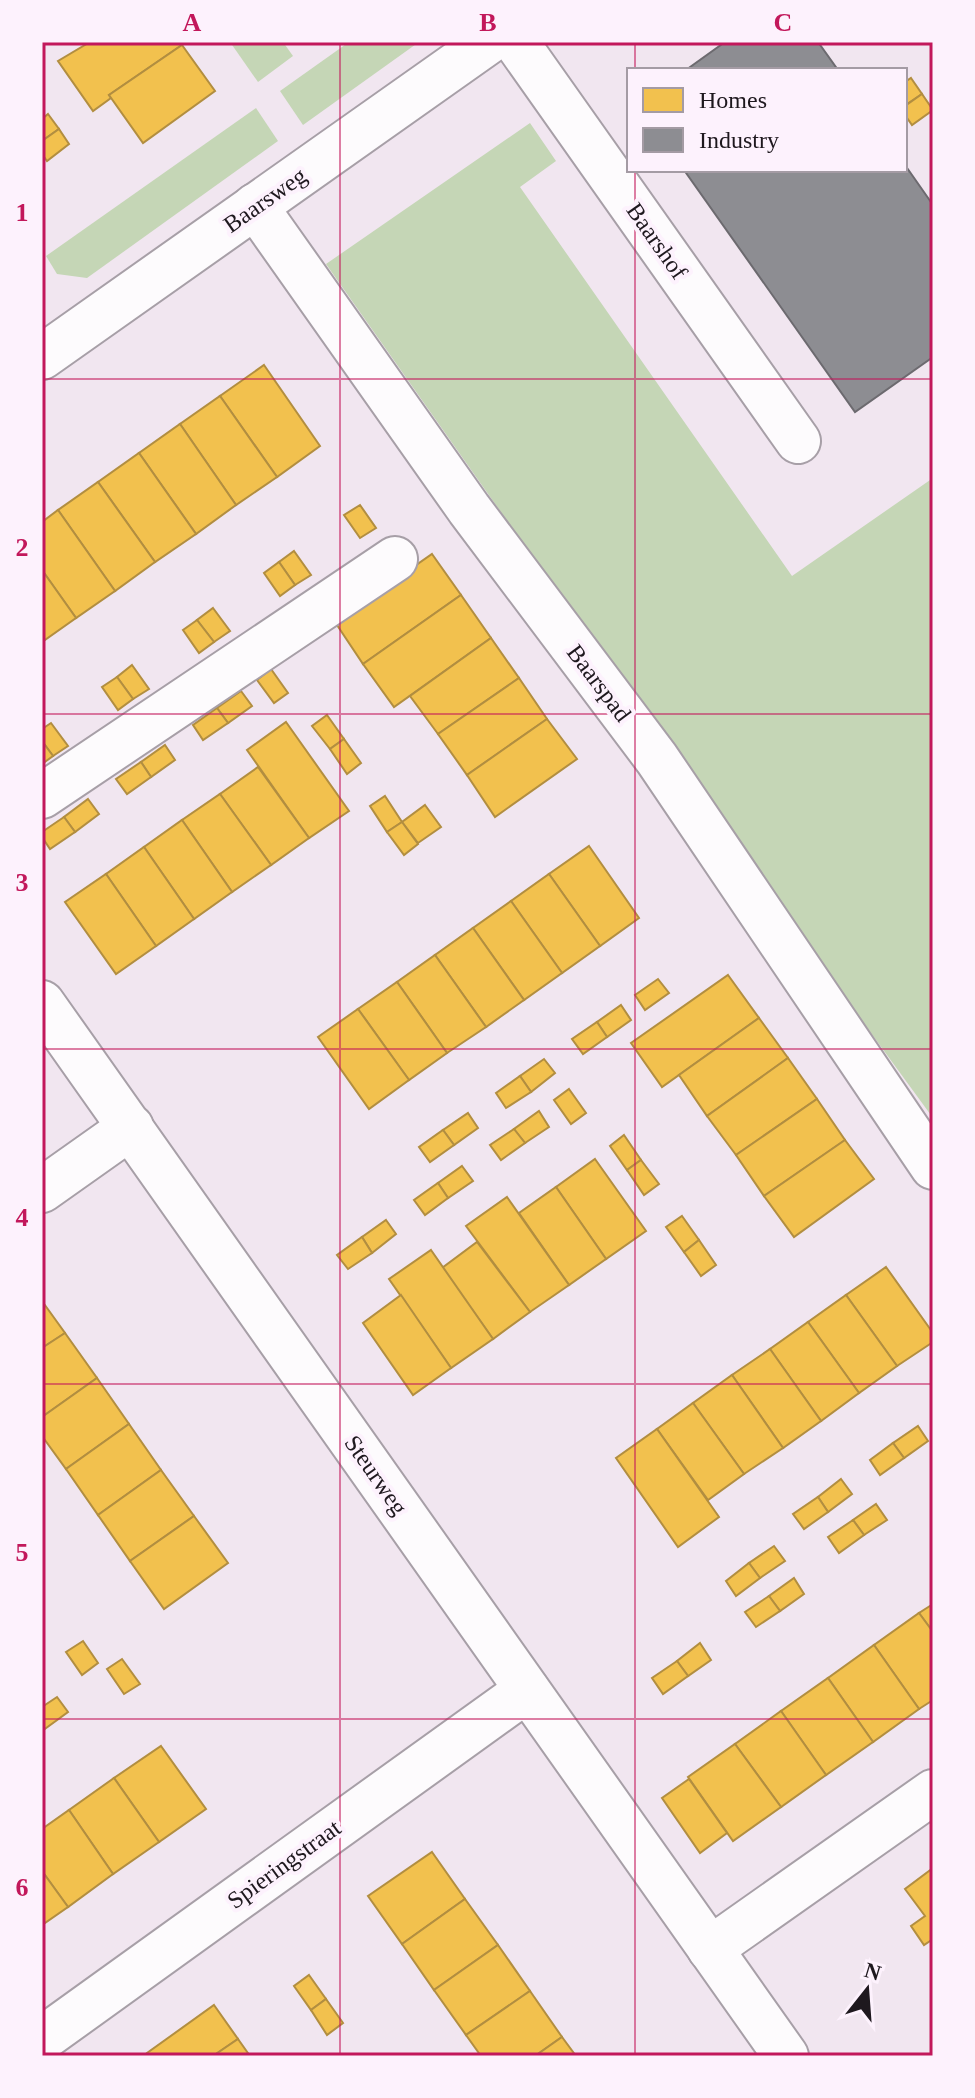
<svg xmlns="http://www.w3.org/2000/svg" width="975" height="2098" font-family="Georgia,serif">
	<style>
		.green { fill: #c5d6b6 }
		.homes { fill: #f2c14e; stroke: #b28e40; stroke-width: 2 }
		.industry { fill: #8d8d92; stroke: #6c6a6f; stroke-width: 2 }
		.lines { fill: none; stroke-linecap: round; stroke-linejoin: round }
		.minor-casing { stroke: #a79fa7; stroke-width: 48 }
		.minor { stroke: #fdfbfd; stroke-width: 44 }
		.grid { fill: none; stroke: #c2185b; stroke-width: 2; stroke-opacity: 0.55 }
		.labels { text-anchor: middle; stroke-width: 8; stroke-linejoin: round; paint-order: stroke }
		.street-label { font-size: 24px; fill: #1e181e; stroke: #fdf2fd }
		.neatline { fill: none; stroke: #c2185b; stroke-width: 3 }
		.grid-label { font-size: 26px; text-anchor: middle; font-weight: bold; fill: #c2185b }
	</style>
	<rect width="100%" height="100%" fill="#f1e6f0"/>
	<!-- green -->
	<g class="green">
		<polygon points="230,42 283,42 293,56 258,82"/>
		<polygon points="349,42 419,42 303,125 280,91"/>
		<polygon points="256,108 278,141 87,278 57,274 46,256"/>
		<polygon points="530,123 556,161 520,187 792,576 933,478 933,1118 787,918 326,264"/>
	</g>
	<!-- homes -->
	<g class="homes">
		<polygon points="90,42 180,42 182,45 109,95 111,98 93,111 58,61"/>
		<polygon points="182,45 215,91 143,143 109,95"/>
		<polygon points="911,78 922,94 907,104 905,82"/>
		<polygon points="922,94 933,110 912,125 905,115 905,106"/>
		<polygon points="48,114 59,129 42,141 42,119"/>
		<polygon points="59,129 69,144 47,161 42,154 42,141"/>
		<polygon points="264,365 320,446 277,477 220,396"/>
		<polygon points="220,396 277,477 236,505 180,424"/>
		<polygon points="180,424 236,505 196,534 139,453"/>
		<polygon points="139,453 196,534 155,562 98,482"/>
		<polygon points="98,482 155,562 115,591 58,510"/>
		<polygon points="360,505 376,528 360,538 344,515"/>
		<polygon points="58,510 115,591 76,618 42,570 42,522"/>
		<polygon points="294,551 311,575 295,585 279,562"/>
		<polygon points="432,554 461,595 363,664 335,622"/>
		<polygon points="279,562 295,585 280,596 264,573"/>
		<polygon points="42,570 76,618 42,642"/>
		<polygon points="461,595 491,638 394,707 363,664"/>
		<polygon points="213,608 230,631 214,642 197,620"/>
		<polygon points="197,620 214,642 199,653 183,630"/>
		<polygon points="491,638 519,678 438,734 410,696"/>
		<polygon points="132,665 149,689 133,699 117,677"/>
		<polygon points="271,669 288,693 274,703 257,680"/>
		<polygon points="117,677 133,699 118,710 102,687"/>
		<polygon points="519,678 547,719 467,775 438,734"/>
		<polygon points="241,691 252,706 228,723 217,708"/>
		<polygon points="217,708 228,723 203,740 193,725"/>
		<polygon points="327,715 344,739 330,749 312,726"/>
		<polygon points="547,719 577,759 495,817 467,775"/>
		<polygon points="286,722 349,811 309,838 247,750"/>
		<polygon points="51,723 68,746 53,756 42,741 42,729"/>
		<polygon points="344,739 361,763 347,774 330,749"/>
		<polygon points="42,741 53,756 42,764"/>
		<polygon points="165,745 175,760 151,777 141,762"/>
		<polygon points="141,762 151,777 127,794 116,779"/>
		<polygon points="258,767 309,838 271,865 220,794"/>
		<polygon points="220,794 271,865 232,892 182,820"/>
		<polygon points="385,796 402,822 387,832 370,806"/>
		<polygon points="88,799 99,814 75,832 64,817"/>
		<polygon points="425,805 441,827 418,843 402,822"/>
		<polygon points="64,817 75,832 50,849 42,837 42,832"/>
		<polygon points="182,820 232,892 194,919 144,847"/>
		<polygon points="402,822 418,844 404,855 387,832"/>
		<polygon points="589,846 639,918 600,946 549,874"/>
		<polygon points="144,847 194,919 156,946 106,874"/>
		<polygon points="106,874 156,946 116,974 65,902"/>
		<polygon points="549,874 600,946 562,973 511,901"/>
		<polygon points="511,901 562,973 524,1000 473,928"/>
		<polygon points="473,928 524,1000 486,1027 435,955"/>
		<polygon points="435,955 486,1027 447,1053 397,982"/>
		<polygon points="728,975 759,1018 662,1087 631,1043"/>
		<polygon points="658,979 669,993 645,1010 635,995"/>
		<polygon points="397,982 447,1053 409,1080 358,1009"/>
		<polygon points="621,1005 631,1020 607,1037 597,1022"/>
		<polygon points="358,1009 409,1080 369,1109 318,1037"/>
		<polygon points="759,1018 788,1058 707,1116 679,1075"/>
		<polygon points="597,1022 607,1037 583,1054 572,1039"/>
		<polygon points="788,1058 817,1099 736,1155 707,1116"/>
		<polygon points="544,1059 555,1073 531,1092 520,1076"/>
		<polygon points="520,1076 531,1092 506,1108 496,1093"/>
		<polygon points="569,1089 586,1113 571,1124 554,1100"/>
		<polygon points="817,1099 845,1140 764,1196 736,1155"/>
		<polygon points="539,1111 549,1127 525,1143 514,1129"/>
		<polygon points="468,1113 478,1128 454,1145 443,1130"/>
		<polygon points="514,1129 525,1143 501,1160 490,1145"/>
		<polygon points="443,1130 454,1145 430,1162 419,1147"/>
		<polygon points="624,1135 641,1160 627,1170 610,1146"/>
		<polygon points="845,1140 874,1179 794,1237 764,1196"/>
		<polygon points="595,1159 646,1231 606,1259 556,1187"/>
		<polygon points="641,1160 659,1184 644,1195 627,1170"/>
		<polygon points="462,1166 473,1181 448,1198 438,1183"/>
		<polygon points="438,1183 448,1198 425,1215 414,1200"/>
		<polygon points="556,1187 606,1259 569,1285 519,1213"/>
		<polygon points="507,1197 569,1285 530,1312 466,1226"/>
		<polygon points="682,1216 699,1240 684,1252 666,1227"/>
		<polygon points="386,1220 396,1234 372,1253 362,1237"/>
		<polygon points="362,1237 372,1253 348,1269 337,1255"/>
		<polygon points="699,1240 716,1265 701,1276 684,1252"/>
		<polygon points="477,1242 530,1312 493,1339 442,1268"/>
		<polygon points="431,1250 493,1339 451,1368 389,1279"/>
		<polygon points="886,1267 933,1333 933,1342 897,1366 846,1295"/>
		<polygon points="401,1295 451,1368 413,1395 363,1323"/>
		<polygon points="846,1295 897,1366 859,1393 808,1322"/>
		<polygon points="42,1301 65,1333 42,1348"/>
		<polygon points="808,1322 859,1393 821,1421 770,1349"/>
		<polygon points="65,1333 97,1378 42,1417 42,1348"/>
		<polygon points="770,1349 821,1421 783,1448 732,1375"/>
		<polygon points="732,1375 783,1448 744,1474 693,1403"/>
		<polygon points="97,1378 129,1424 66,1469 42,1436 42,1417"/>
		<polygon points="693,1403 744,1474 708,1500 657,1429"/>
		<polygon points="129,1424 161,1470 98,1515 66,1469"/>
		<polygon points="918,1426 928,1441 904,1458 893,1443"/>
		<polygon points="657,1429 719,1517 678,1547 616,1458"/>
		<polygon points="893,1443 904,1458 880,1475 870,1460"/>
		<polygon points="161,1470 194,1516 130,1561 98,1515"/>
		<polygon points="841,1479 852,1494 828,1512 818,1497"/>
		<polygon points="818,1497 828,1512 804,1529 793,1514"/>
		<polygon points="876,1504 887,1520 864,1535 853,1520"/>
		<polygon points="194,1516 228,1563 164,1609 130,1561"/>
		<polygon points="853,1520 864,1535 839,1553 828,1537"/>
		<polygon points="774,1546 785,1561 760,1578 749,1563"/>
		<polygon points="749,1563 760,1578 736,1596 726,1581"/>
		<polygon points="794,1578 804,1594 780,1611 769,1596"/>
		<polygon points="769,1596 780,1611 756,1627 745,1612"/>
		<polygon points="933,1604 933,1632 919,1613"/>
		<polygon points="919,1613 933,1632 933,1700 919,1709 874,1645"/>
		<polygon points="83,1641 98,1663 82,1675 66,1652"/>
		<polygon points="700,1643 711,1660 688,1676 677,1661"/>
		<polygon points="874,1645 919,1709 873,1742 828,1678"/>
		<polygon points="122,1659 140,1684 124,1694 107,1669"/>
		<polygon points="677,1661 688,1676 663,1694 652,1678"/>
		<polygon points="828,1678 873,1742 826,1775 781,1711"/>
		<polygon points="57,1697 68,1712 42,1731 42,1707"/>
		<polygon points="781,1711 826,1775 781,1807 735,1744"/>
		<polygon points="735,1744 781,1807 733,1841 688,1777"/>
		<polygon points="161,1746 206,1809 159,1842 114,1778"/>
		<polygon points="114,1778 159,1842 113,1874 69,1810"/>
		<polygon points="689,1779 727,1833 700,1853 662,1798"/>
		<polygon points="69,1810 113,1874 68,1907 42,1871 42,1829"/>
		<polygon points="432,1852 465,1899 402,1944 368,1896"/>
		<polygon points="933,1868 933,1939 924,1945 911,1926 925,1916 905,1889"/>
		<polygon points="42,1871 68,1907 42,1925"/>
		<polygon points="465,1899 498,1945 434,1990 402,1944"/>
		<polygon points="498,1945 530,1991 466,2035 434,1990"/>
		<polygon points="309,1975 326,1999 311,2010 294,1986"/>
		<polygon points="530,1991 562,2037 535,2056 481,2056 466,2035"/>
		<polygon points="326,1999 343,2023 327,2035 311,2010"/>
		<polygon points="214,2005 238,2039 213,2056 149,2056 147,2053"/>
		<polygon points="562,2037 576,2056 535,2056"/>
		<polygon points="238,2039 250,2056 213,2056"/>
	</g>
	<!-- industry -->
	<g class="industry">
		<polygon points="725,42 818,42 838,70 686,70"/>
		<polygon points="905,165 933,205 933,357 855,412 684,170 905,170"/>
	</g>
	<g class="lines">
		<defs>
			<g id="minor">
				<polyline points="516,42 798,441"/>
				<polyline points="255,206 469,509 657,759 933,1167"/>
				<polyline points="42,357 488,42"/>
				<polyline points="42,796 395,559"/>
				<polyline points="42,1003 786,2056"/>
				<polyline points="42,1190 131,1127"/>
				<polyline points="710,1949 933,1792"/>
				<polyline points="42,2039 527,1690"/>
			</g>
		</defs>
		<!-- minor casing -->
		<use href="#minor" class="minor-casing"/>
		<!-- minor -->
		<use href="#minor" class="minor"/>
	</g>
	<!-- grid -->
	<path class="grid" d="M340,42v2014M635,42v28M635,170v1886M42,379h891M42,714h891M42,1049h891M42,1384h891M42,1719h891"/>
	<g class="labels">
		<!-- street labels -->
		<g class="street-label">
			<text transform="translate(265 200) rotate(-35)" y="8">Baarsweg</text>
			<text transform="translate(657 241) rotate(55)" y="8">Baarshof</text>
			<text transform="translate(599 683) rotate(53)" y="8">Baarspad</text>
			<text transform="translate(376 1475) rotate(55)" y="8">Steurweg</text>
			<text transform="translate(284 1864) rotate(-36)" y="8">Spieringstraat</text>
		</g>
	</g>
	<!-- border -->
	<rect width="975" height="2098" fill="none" stroke="#fdf2fd" stroke-width="88"/>
	<!-- legend -->
	<rect x="627" y="68" width="280" height="104" fill="#fdf2fd" stroke="#a49ba4" stroke-width="2"/>
	<rect x="643" y="88" width="40" height="24" fill="#f2c14e" stroke="#a49ba4" stroke-width="2"/>
	<text x="699" y="108" font-size="24" fill="#1e181e">Homes</text>
	<rect x="643" y="128" width="40" height="24" fill="#8d8d92" stroke="#a49ba4" stroke-width="2"/>
	<text x="699" y="148" font-size="24" fill="#1e181e">Industry</text>
	<!-- north arrow -->
	<g transform="translate(867 1990) rotate(17)" stroke="#fdf2fd" stroke-width="6" paint-order="stroke">
	<path d="M0-6L14 30L0 20L-14 30Z" fill="#1e181e"/>
	<text y="-12" font-size="22" font-weight="bold" text-anchor="middle" fill="#1e181e">N</text>
	</g>
	<rect x="44" y="44" width="887" height="2010" class="neatline"/>
	<g class="grid-label">
		<text x="192" y="31">A</text>
		<text x="488" y="31">B</text>
		<text x="783" y="31">C</text>
		<text x="22" y="221">1</text>
		<text x="22" y="556">2</text>
		<text x="22" y="891">3</text>
		<text x="22" y="1226">4</text>
		<text x="22" y="1561">5</text>
		<text x="22" y="1896">6</text>
	</g>
</svg>
